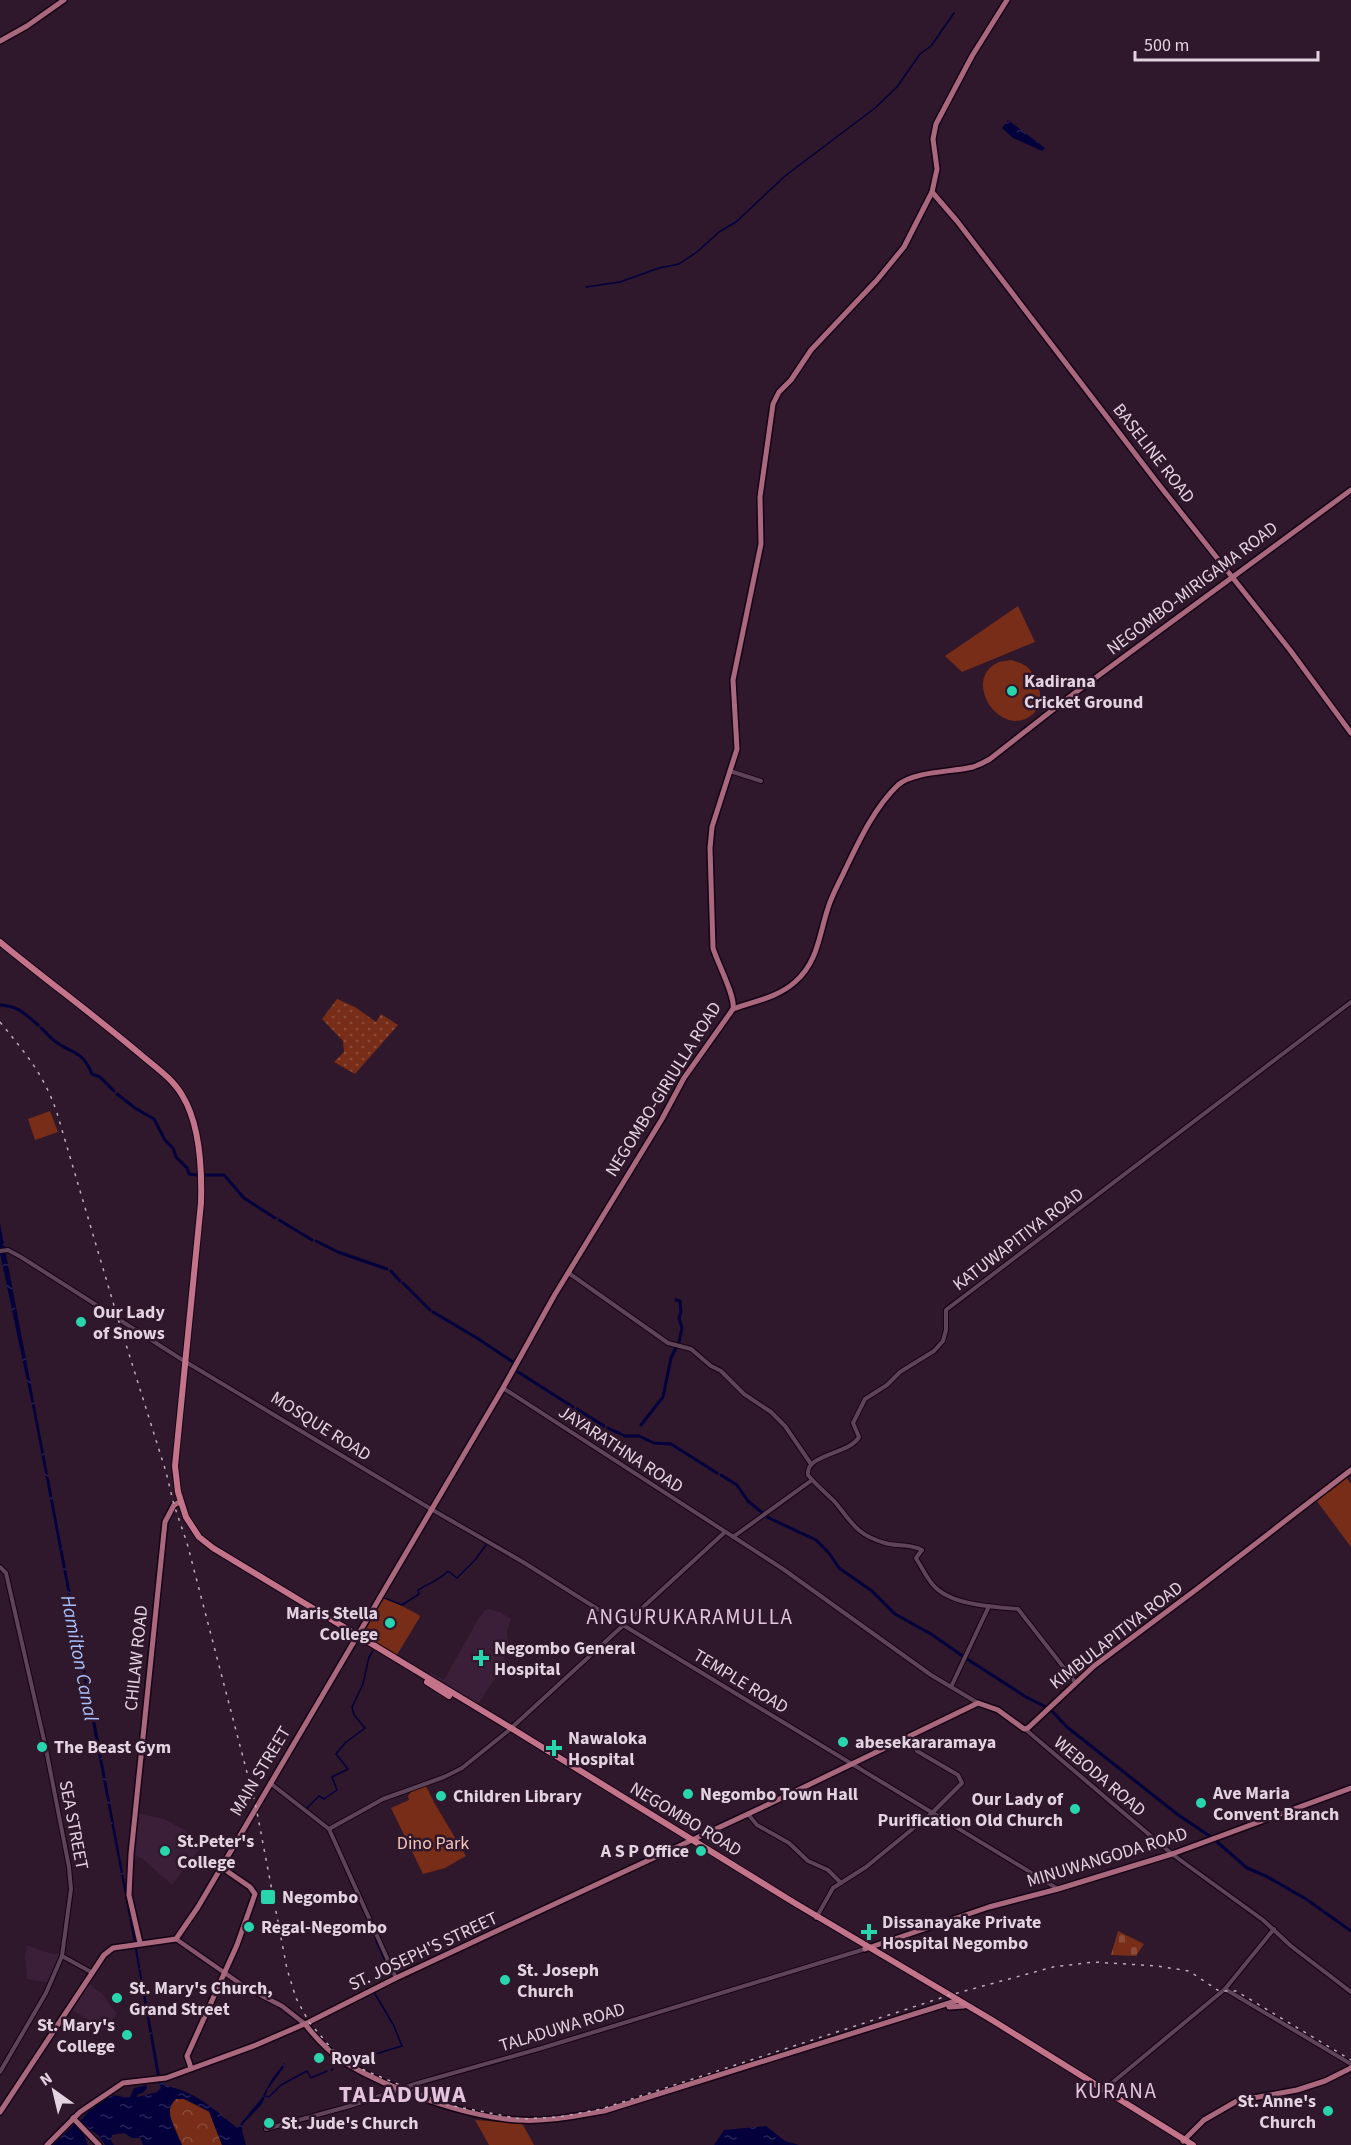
<svg xmlns="http://www.w3.org/2000/svg" width="1351" height="2145" font-family="'Source Sans 3',sans-serif">
	<style>
		.built { fill: #3b1e37 }
		.grass { fill: url(#grass-dots) }
		.forest { fill: url(#forest-crowns) }
		.cemetery { fill: url(#cemetery-stones) }
		.park { fill: #772d17 }
		.water { fill: url(#water-ripples) }
		.lines { fill: none; stroke-linecap: round; stroke-linejoin: round }
		.stream { stroke: #03003b; stroke-width: 1.5 }
		.canal { stroke: #03003b; stroke-width: 3 }
		.tertiary-casing { stroke: #160314; stroke-width: 6 }
		.secondary-casing { stroke: #160314; stroke-width: 7 }
		.primary-casing { stroke: #160314; stroke-width: 8 }
		.trunk-casing { stroke: #160314; stroke-width: 8 }
		.tertiary { stroke: #5e4359; stroke-width: 4 }
		.secondary { stroke: #84556c; stroke-width: 4.5 }
		.primary { stroke: #aa687e; stroke-width: 5 }
		.trunk { stroke: #c4748a; stroke-width: 6 }
		.rail { stroke: #beacbb; stroke-width: 1.5; stroke-dasharray: 3 6; stroke-linecap: butt }
		.poi-dot { fill: #29d5ad; stroke: #2f172c; stroke-width: 2 }
		.labels { text-anchor: middle; stroke-width: 5; stroke-linejoin: round; paint-order: stroke }
		.street-label { font-size: 18px; fill: #e3d3e0; stroke: #2f172c }
		.poi-label { font-size: 18px; font-weight: bold; fill: #e3d3e0; stroke: #2f172c; text-anchor: start }
		.park-label { font-size: 18px; fill: #f5c6b9; stroke: #2f172c }
		.water-label { font-size: 20px; font-style: italic; fill: #a9bff9; stroke: #2f172c }
		.quarter-label { font-size: 21px; letter-spacing: 1.5px; fill: #e3c3dd; stroke: #2f172c }
		.district-label { font-size: 24px; font-weight: bold; letter-spacing: 1.5px; fill: #e3c3dd; stroke: #2f172c }
	</style>
	<defs>
		<pattern id="grass-dots" width="8" height="8" patternUnits="userSpaceOnUse" patternTransform="scale(1.5)"><rect width="8" height="8" fill="#772d17"/><path d="M2 2h.1M6 6h.1" fill="none" stroke="#8a4b38" stroke-width="1.8" stroke-linecap="round"/></pattern>
		<pattern id="forest-crowns" width="20" height="18" patternUnits="userSpaceOnUse" patternTransform="scale(1.5)"><rect width="20" height="18" fill="#772d17"/><path d="M2 6a3 3 0 1 1 6 0M12 15a3 3 0 1 1 6 0" fill="none" stroke="#8a4b38"/></pattern>
		<pattern id="cemetery-stones" width="16" height="16" patternUnits="userSpaceOnUse" patternTransform="scale(1.5)"><rect width="16" height="16" fill="#772d17"/><path d="M2 7V4a2 2 0 0 1 4 0v3zM10 15v-3a2 2 0 0 1 4 0v3z" fill="#8a4b38"/></pattern>
		<pattern id="water-ripples" width="26" height="14" patternUnits="userSpaceOnUse" patternTransform="scale(1.5)"><rect width="26" height="14" fill="#03003b"/><path d="M2 4q2-2 4 0t4 0M15 11q2-2 4 0t4 0" fill="none" stroke="#282457"/></pattern>
	</defs>
	<rect width="100%" height="100%" fill="#2f172c"/>
	<!-- built -->
	<g class="built">
		<polygon points="489,1609 500,1612 511,1619 507,1631 509,1650 504,1659 507,1661 476,1707 429,1678 431,1673 444,1680 477,1621 485,1610"/>
		<polygon points="136,1813 164,1819 185,1830 201,1847 172,1885 143,1859 131,1854"/>
		<polygon points="27,1945 42,1951 62,1956 50,1983 27,1979 25,1957"/>
		<polygon points="86,1981 103,1995 117,2014 112,2020 109,2033 69,2008"/>
	</g>
	<!-- grass -->
	<polygon class="grass" points="337,999 355,1007 376,1022 381,1014 398,1025 355,1074 334,1062 344,1052 343,1041 322,1019"/>
	<!-- forest -->
	<polygon class="forest" points="175,2099 184,2099 209,2112 222,2145 182,2145 168,2111"/>
	<!-- cemetery -->
	<polygon class="cemetery" points="1118,1931 1144,1944 1136,1956 1111,1955"/>
	<!-- park -->
	<g class="park">
		<polygon points="1018,606 1035,642 962,672 945,656"/>
		<path d="M1011,660c7,2 15,4 20,11 9,11 14,32 2,43 -31,27 -72,-33 -36,-51 3,-2 10,-2 14,-3z"/>
		<polygon points="50,1111 58,1132 35,1140 28,1119"/>
		<polygon points="1346,1477 1351,1484 1351,1547 1316,1500"/>
		<polygon points="381,1595 419,1615 420,1617 395,1658 357,1635"/>
		<polygon points="426,1786 435,1804 466,1856 445,1868 423,1874 391,1808 409,1800 408,1796 412,1791"/>
		<polygon points="475,2120 522,2123 534,2145 489,2145"/>
	</g>
	<!-- water -->
	<g class="water">
		<polygon points="1008,120 1045,148 1042,151 1013,138 1002,128"/>
		<path d="M0,1223l98,513 63,345c6,7 17,7 25,11 20,9 35,23 51,36l24,-29 11,-20 13,-17 -1,5 -16,22 -6,15 -19,20 -1,6 4,15h-24l-13,-34 -25,-12h-8c-14,12 0,31 6,46h-39l-3,-7h-8l-8,-5 -12,2 -1,6 3,4h-9l-7,-10 -7,-5 -7,5 4,10h-35l20,-19v-3h5c9,-9 20,-25 34,-27 7,-2 11,3 18,1l4,-9 12,-3 1,3 -4,5 -6,2v2l20,-5 4,-4 -3,-6 -25,-144 -100,-528 -33,-157z"/>
		<polygon points="766,2126 785,2141 799,2145 714,2145 724,2130"/>
	</g>
	<g class="lines">
		<!-- stream -->
		<g class="stream">
			<polyline points="586,287 620,282 659,268 679,264 697,252 719,232 736,222 785,176 875,108 897,87 920,54 931,46 954,13"/>
			<path d="M382,1597l20,8 17,-11 -1,-4c10,-6 23,-11 30,-19l9,7 18,-18 11,-15"/>
			<polyline points="308,1810 306,1809 319,1796 324,1799 337,1790 332,1777 348,1769 336,1754 345,1743 365,1728 354,1715 352,1707 363,1684 369,1657 373,1651"/>
			<polyline points="332,1839 340,1858"/>
			<polyline points="349,1879 374,1935"/>
			<polyline points="376,1941 392,1977"/>
			<polyline points="352,2061 402,2046 394,2026 374,1992"/>
			<polyline points="331,2070 333,2069"/>
			<polyline points="264,2096 269,2097 281,2085 307,2071 311,2078 327,2071"/>
		</g>
		<!-- canal -->
		<g class="canal">
			<path d="M0,1005c18,1 24,8 38,20"/>
			<path d="M41,1028c5,4 9,10 15,14 18,13 26,8 36,32l8,3 14,14"/>
			<polyline points="117,1094 135,1108 154,1119 165,1140 173,1148 176,1157 187,1168 189,1174 197,1175"/>
			<polyline points="204,1175 224,1175 244,1198 275,1218"/>
			<polyline points="279,1220 312,1240"/>
			<polyline points="316,1241 338,1252 387,1269"/>
			<polyline points="391,1271 400,1281"/>
			<polyline points="403,1283 430,1310"/>
			<polyline points="433,1312 477,1338 513,1362 514,1365"/>
			<polyline points="515,1370 573,1407"/>
			<polyline points="577,1409 604,1426"/>
			<polyline points="641,1425 663,1397 671,1358 679,1342 682,1328 679,1318 681,1312 680,1301 676,1300"/>
			<polyline points="608,1428 625,1436 639,1436 654,1443 671,1444 717,1473"/>
			<polyline points="721,1475 737,1485 748,1501 769,1518 816,1540 829,1553 839,1568 872,1591 895,1614 931,1634 964,1657 1026,1697 1046,1707"/>
			<polyline points="1050,1709 1067,1727 1177,1814 1211,1837"/>
			<polyline points="1215,1840 1247,1868 1266,1876 1306,1899 1351,1931"/>
		</g>
		<defs>
			<g id="tertiary">
				<polyline points="730,771 761,781"/>
				<polyline points="0,1251 8,1250 21,1257 181,1359 431,1509 523,1562 623,1625 1058,1889"/>
				<polyline points="570,1274 668,1343 691,1349 711,1366 721,1371 744,1394 771,1412 785,1426 811,1464"/>
				<polyline points="503,1388 783,1569 931,1675 978,1703"/>
				<polyline points="733,1537 812,1480"/>
				<polyline points="0,1567 6,1573 46,1749 69,1867 71,1889 62,1956 46,1993 0,2072"/>
				<path d="M1075,1682l-57,-73c-25,-2 -64,-4 -82,-21 -8,-7 -13,-19 -19,-28l-1,-2 6,-8c-13,-7 -24,-3 -37,-7 -28,-8 -33,-20 -50,-41 -9,-9 -19,-17 -27,-27 -3,-21 42,-21 51,-38l-6,-14 12,-24 22,-14 13,-13 34,-21 9,-10 3,-11v-20l405,-308"/>
				<polyline points="951,1687 989,1606"/>
				<polyline points="1025,1729 1172,1854 1263,1920 1291,1946 1351,1992"/>
				<polyline points="270,1783 329,1829 396,1978"/>
				<polyline points="748,1814 757,1825 789,1843 808,1861 828,1870 841,1883"/>
				<polyline points="329,1829 383,1799 444,1777 462,1768 508,1731 725,1532"/>
				<polyline points="816,1918 833,1888 866,1867 932,1813 962,1783 958,1775 917,1751 909,1737"/>
				<polyline points="62,1956 91,1972"/>
				<polyline points="1225,1989 1351,2064"/>
				<polyline points="1101,2092 1225,1989 1274,1929"/>
				<polyline points="266,2129 350,2106 418,2083 542,2048 865,1949"/>
			</g>
			<polyline id="secondary" points="176,1939 245,1987 282,2006 305,2024"/>
			<g id="primary">
				<polyline points="0,41 27,26 64,0"/>
				<polyline points="932,192 957,221 1156,481 1290,650 1351,733"/>
				<path d="M733,1009c21,-8 44,-11 62,-27 23,-20 24,-47 33,-74 4,-13 11,-25 17,-38 14,-29 29,-62 53,-85 16,-14 55,-13 75,-18 6,-2 12,-5 17,-8l78,-61 283,-208"/>
				<polyline points="140,1943 129,1895 131,1854 165,1522 174,1505 180,1502"/>
				<polyline points="865,1949 989,1907 1058,1889 1172,1854 1351,1788"/>
				<polyline points="949,2007 964,2006"/>
				<path d="M305,2024c11,14 24,28 39,38 45,27 121,55 174,58 29,2 58,-4 86,-9l355,-111"/>
				<polyline points="191,2068 187,2056 237,1945 255,1894 250,1887 221,1867"/>
				<path d="M0,2112l104,-157 9,-7 63,-9 22,-32 305,-519 51,-92 108,-177 22,-41 49,-69c3,-12 -16,-47 -20,-61l-3,-100 2,-21 25,-78 -4,-69 28,-136 -1,-47 13,-93 6,-12 12,-12 20,-30 66,-70 27,-33 28,-55 5,-23 -4,-30 3,-15 36,-68 35,-56"/>
				<polyline points="73,2118 99,2145"/>
				<polyline points="1183,2141 1204,2120 1237,2101 1297,2090 1325,2081 1351,2068"/>
				<polyline points="47,2145 80,2112 123,2083 166,2078 256,2045 309,2022 396,1978 767,1805 978,1703 998,1710 1024,1729 1028,1728 1094,1666 1197,1589 1351,1470"/>
			</g>
			<g id="trunk">
				<path d="M0,942c46,38 94,73 140,112 15,13 32,24 42,41 18,29 20,75 19,108l-26,263 3,26 8,25 13,20 14,11 298,180 282,174 199,118 201,125"/>
				<polyline points="427,1682 449,1696"/>
			</g>
		</defs>
		<!-- tertiary casing -->
		<use href="#tertiary" class="tertiary-casing"/>
		<!-- secondary casing -->
		<use href="#secondary" class="secondary-casing"/>
		<!-- primary casing -->
		<use href="#primary" class="primary-casing"/>
		<!-- trunk casing -->
		<use href="#trunk" class="trunk-casing"/>
		<!-- tertiary -->
		<use href="#tertiary" class="tertiary"/>
		<!-- secondary -->
		<use href="#secondary" class="secondary"/>
		<!-- primary -->
		<use href="#primary" class="primary"/>
		<!-- trunk -->
		<use href="#trunk" class="trunk"/>
		<!-- rail -->
		<path class="rail" d="M0,1022c25,31 44,52 57,91l61,206 48,153 8,33 13,38 69,264 31,162 9,29 13,24 23,27 32,21 84,35 73,14 38,-2 42,-8 349,-114 103,-28 41,-5 63,4 32,5 30,20h17l115,69"/>
	</g>
	<!-- markers -->
	<g class="poi-dot">
		<circle cx="1012" cy="691" r="6"/>
		<circle cx="81" cy="1322" r="6"/>
		<circle cx="390" cy="1623" r="6"/>
		<path d="M478 1649h6v6h6v6h-6v6h-6v-6h-6v-6h6z"/>
		<circle cx="843" cy="1742" r="6"/>
		<circle cx="42" cy="1747" r="6"/>
		<path d="M551 1739h6v6h6v6h-6v6h-6v-6h-6v-6h6z"/>
		<circle cx="688" cy="1794" r="6"/>
		<circle cx="441" cy="1796" r="6"/>
		<circle cx="1201" cy="1803" r="6"/>
		<circle cx="1075" cy="1809" r="6"/>
		<circle cx="165" cy="1851" r="6"/>
		<circle cx="701" cy="1851" r="6"/>
		<rect x="260" y="1889" width="16" height="16" rx="3"/>
		<circle cx="249" cy="1927" r="6"/>
		<path d="M866 1923h6v6h6v6h-6v6h-6v-6h-6v-6h6z"/>
		<circle cx="505" cy="1980" r="6"/>
		<circle cx="117" cy="1998" r="6"/>
		<circle cx="127" cy="2035" r="6"/>
		<circle cx="319" cy="2058" r="6"/>
		<circle cx="1328" cy="2111" r="6"/>
		<circle cx="269" cy="2123" r="6"/>
	</g>
	<g class="labels">
		<!-- street labels -->
		<g class="street-label">
			<text transform="translate(1154 453) rotate(52)" y="6">BASELINE ROAD</text>
			<text transform="translate(1192 588) rotate(-37)" y="6">NEGOMBO-MIRIGAMA ROAD</text>
			<text transform="translate(663 1089) rotate(-58)" y="6">NEGOMBO-GIRIULLA ROAD</text>
			<text transform="translate(1018 1239) rotate(-37)" y="6">KATUWAPITIYA ROAD</text>
			<text transform="translate(321 1426) rotate(32)" y="6">MOSQUE ROAD</text>
			<text transform="translate(621 1449) rotate(33)" y="6">JAYARATHNA ROAD</text>
			<text transform="translate(1116 1635) rotate(-38)" y="6">KIMBULAPITIYA ROAD</text>
			<text transform="translate(136 1658) rotate(-84)" y="6">CHILAW ROAD</text>
			<text transform="translate(741 1681) rotate(31)" y="6">TEMPLE ROAD</text>
			<text transform="translate(260 1771) rotate(-59)" y="6">MAIN STREET</text>
			<text transform="translate(1100 1776) rotate(40)" y="6">WEBODA ROAD</text>
			<text transform="translate(686 1819) rotate(31)" y="6">NEGOMBO ROAD</text>
			<text transform="translate(74 1825) rotate(79)" y="6">SEA STREET</text>
			<text transform="translate(1107 1857) rotate(-17)" y="6">MINUWANGODA ROAD</text>
			<text transform="translate(423 1951) rotate(-25)" y="6">ST. JOSEPH'S STREET</text>
			<text transform="translate(562 2027) rotate(-17)" y="6">TALADUWA ROAD</text>
		</g>
		<!-- poi labels -->
		<g class="poi-label">
			<text x="1024" y="687">Kadirana<tspan x="1024" dy="21">Cricket Ground</tspan></text>
			<text x="93" y="1318">Our Lady<tspan x="93" dy="21">of Snows</tspan></text>
			<text x="378" y="1619" text-anchor="end">Maris Stella<tspan x="378" dy="21">College</tspan></text>
			<text x="494" y="1654">Negombo General<tspan x="494" dy="21">Hospital</tspan></text>
			<text x="568" y="1744">Nawaloka<tspan x="568" dy="21">Hospital</tspan></text>
			<text x="855" y="1748">abesekararamaya</text>
			<text x="54" y="1753">The Beast Gym</text>
			<text x="1213" y="1799">Ave Maria<tspan x="1213" dy="21">Convent Branch</tspan></text>
			<text x="700" y="1800">Negombo Town Hall</text>
			<text x="453" y="1802">Children Library</text>
			<text x="1063" y="1805" text-anchor="end">Our Lady of<tspan x="1063" dy="21">Purification Old Church</tspan></text>
			<text x="177" y="1847">St.Peter's<tspan x="177" dy="21">College</tspan></text>
			<text x="689" y="1857" text-anchor="end">A S P Office</text>
			<text x="282" y="1903">Negombo</text>
			<text x="882" y="1928">Dissanayake Private<tspan x="882" dy="21">Hospital Negombo</tspan></text>
			<text x="261" y="1933">Regal-Negombo</text>
			<text x="517" y="1976">St. Joseph<tspan x="517" dy="21">Church</tspan></text>
			<text x="129" y="1994">St. Mary's Church,<tspan x="129" dy="21">Grand Street</tspan></text>
			<text x="115" y="2031" text-anchor="end">St. Mary's<tspan x="115" dy="21">College</tspan></text>
			<text x="331" y="2064">Royal</text>
			<text x="1316" y="2107" text-anchor="end">St. Anne's<tspan x="1316" dy="21">Church</tspan></text>
			<text x="281" y="2129">St. Jude's Church</text>
		</g>
		<!-- park labels -->
		<g class="park-label">
			<text x="433" y="1849">Dino Park</text>
		</g>
		<!-- water labels -->
		<g class="water-label">
			<text transform="translate(80 1658) rotate(79)" y="7">Hamilton Canal</text>
		</g>
		<!-- quarter labels -->
		<g class="quarter-label">
			<text x="690" y="1624">ANGURUKARAMULLA</text>
			<text x="1116" y="2098">KURANA</text>
		</g>
		<!-- district labels -->
		<g class="district-label">
			<text x="403" y="2102">TALADUWA</text>
		</g>
	</g>
	<!-- north arrow -->
	<g transform="translate(54 2091) rotate(326)" stroke="#2f172c" stroke-width="4.5" paint-order="stroke">
	<path d="M0-4.5L10 22L0 15L-10 22Z" fill="#e3d3e0"/>
	<text y="-9" font-size="16" font-weight="bold" text-anchor="middle" fill="#e3d3e0">N</text>
	</g>
	<!-- scale -->
	<path d="M1135 51v9h183v-9" fill="none" stroke="#e3d3e0" stroke-width="3"/>
	<text x="1144" y="51" font-size="18" fill="#e3d3e0" stroke="#2f172c" stroke-width="4.5" paint-order="stroke">500 m</text>
</svg>
